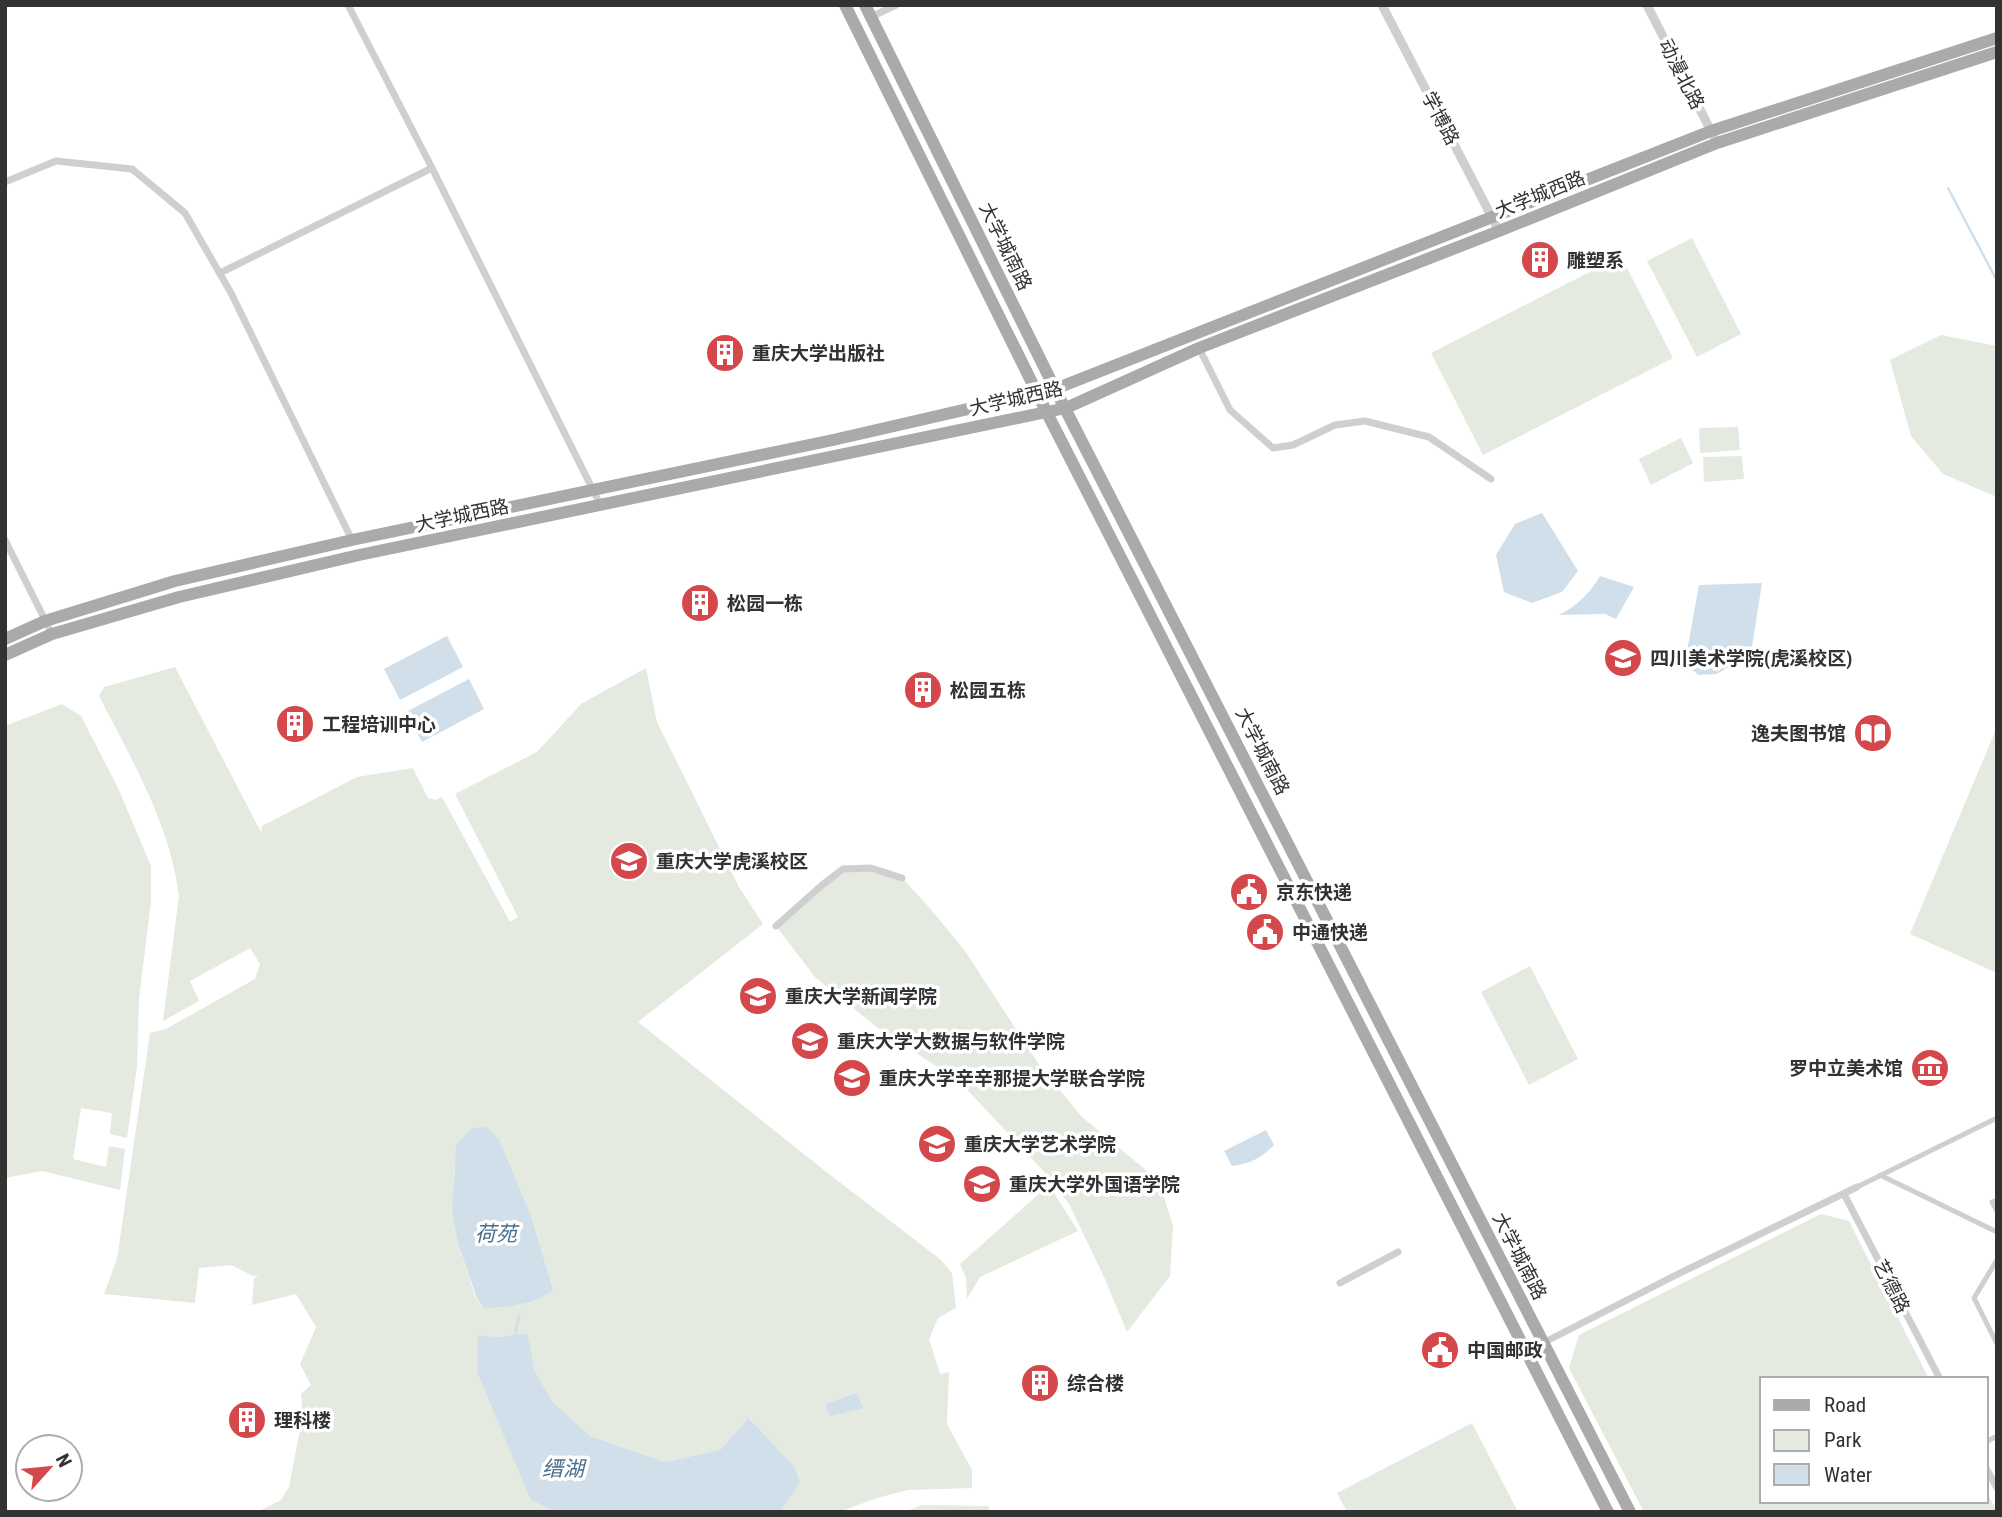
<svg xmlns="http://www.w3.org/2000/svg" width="2002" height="1517" font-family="'Roboto Condensed','Noto Sans SC',sans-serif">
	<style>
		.green { fill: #e4eadf; fill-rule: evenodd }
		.water { fill: #d0dfea }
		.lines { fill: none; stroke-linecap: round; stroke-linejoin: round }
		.stream { stroke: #d0dfea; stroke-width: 2.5 }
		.pedestrian { stroke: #cfcfcf; stroke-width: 5 }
		.minor { stroke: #cfcfcf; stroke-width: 7 }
		.tertiary { stroke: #cfcfcf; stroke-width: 9 }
		.primary { stroke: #aaa; stroke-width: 12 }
		.labels { text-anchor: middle; stroke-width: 7; stroke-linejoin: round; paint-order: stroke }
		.street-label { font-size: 19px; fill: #323232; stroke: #fff }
		.poi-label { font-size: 19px; font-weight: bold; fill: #323232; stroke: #fff; text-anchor: start }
		.water-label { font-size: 21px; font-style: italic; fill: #476e8c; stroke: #fff }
	</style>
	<rect width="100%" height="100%" fill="#fff"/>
	<!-- green -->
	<g class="green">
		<polygon points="1692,238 1741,334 1697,357 1647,261"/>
		<polygon points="1621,256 1673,358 1483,455 1431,353"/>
		<polygon points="1941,335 1997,346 1997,497 1943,474 1911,436 1890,360"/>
		<polygon points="1738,427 1740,450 1700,453 1699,428"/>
		<polygon points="1681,438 1693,463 1651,485 1639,459"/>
		<polygon points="1742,456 1744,479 1704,482 1703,457"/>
		<path d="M175,667l86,165 1,-6 95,-49 56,-9 15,30 8,2 6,-3 68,125 8,-5 -63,-123 82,-42 44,-48 65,-36 11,54 82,165 24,37 -125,98 191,152 111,85 12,14 4,35 -18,10 -9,21 11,35 9,-2 -2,52 25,46v18l-64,2 -31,8 -38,14h-59l20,-30 -50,-64 -30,32 -55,12 -75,-26 -37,-34 -18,-30 -9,-39 -28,4 -20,-2 53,165 25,12h-299l24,-12 8,-13 14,-73 -2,-20 10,-9 -11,-21 16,-37 -20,-33 -44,11 2,-27 5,-2h-6l-22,-11 -32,3 -4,35 -91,-9 13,-35 33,-226 16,-4 89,-50 5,-15 -10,-16 -60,33 9,20 -36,20 16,-125c-9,-72 -47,-136 -80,-200l5,-9zM500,1141l32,77 21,72 -69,18 -8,-9 -18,-55 -6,-30 3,-28 -1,-16z"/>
		<polygon points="62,704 81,716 118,788 151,866 151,901 139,999 137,1067 127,1138 110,1134 112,1113 81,1108 73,1159 106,1167 109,1146 125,1149 120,1190 42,1171 5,1178 5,726"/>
		<polygon points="1997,727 1997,973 1910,934"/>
		<polygon points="871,868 902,878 929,907 965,951 1038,1063 1081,1116 1159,1181 1173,1226 1170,1276 1127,1332 1104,1277 1069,1204 1049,1177 959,1081 878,1028 815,977 776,926 843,869"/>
		<polygon points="1530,966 1578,1059 1529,1085 1481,992"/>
		<polygon points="1049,1185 1078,1231 980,1277 967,1299 966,1278 960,1264"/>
		<polygon points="1821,1214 1849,1221 1929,1379 1762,1379 1762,1501 1986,1501 1986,1490 1997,1512 1644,1512 1569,1368 1579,1335"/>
		<polygon points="1472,1423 1518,1512 1347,1512 1337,1493"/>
		<polygon points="922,1505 988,1506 991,1512 904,1512"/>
	</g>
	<!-- water -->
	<g class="water">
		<polygon points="1542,513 1578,571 1562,592 1532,603 1504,592 1496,555 1515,524"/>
		<path d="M1600,576l34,11 -18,32 -11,-5 -46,1c18,-9 31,-22 41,-39z"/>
		<polygon points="1762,583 1751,653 1717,674 1698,675 1685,662 1699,585"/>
		<polygon points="447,636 463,667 400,700 384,669"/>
		<polygon points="469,679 484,709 422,742 406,712"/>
		<path d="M487,1127l13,14 32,77 21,72c-20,15 -44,17 -69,18l-7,-9 -19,-55 -6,-30 4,-68 14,-17z"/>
		<path d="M1266,1130l8,15c-12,13 -24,19 -42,21l-8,-15z"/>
		<polygon points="527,1333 535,1372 553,1402 590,1436 665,1462 720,1450 749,1418 795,1468 800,1483 780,1512 556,1512 531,1500 477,1372 478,1335 498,1337"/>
		<polygon points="857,1393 863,1408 831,1416 827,1411 826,1404"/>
	</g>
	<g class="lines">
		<!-- stream -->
		<g class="stream">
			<polyline points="1948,188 1997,281"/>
			<polyline points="515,1335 519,1316"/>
		</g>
		<!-- pedestrian -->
		<g class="pedestrian">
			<polyline points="1880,1175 1997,1232"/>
			<polyline points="1857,1187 1997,1118"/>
			<polyline points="1997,1200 1992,1202 1997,1211"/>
			<polyline points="1997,1260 1974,1298 1997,1344"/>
			<polyline points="1986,1442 1997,1436"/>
		</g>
		<!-- minor -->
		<g class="minor">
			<polyline points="348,5 432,168 601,506"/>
			<polyline points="871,17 896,5"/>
			<polyline points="5,182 56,161 132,169 185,213 231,293 352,540"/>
			<polyline points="220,273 432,168"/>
			<polyline points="1199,348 1230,410 1273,448 1293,445 1335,425 1365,421 1429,437 1491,479"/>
			<polyline points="5,540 52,634"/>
			<polyline points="776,926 822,885 843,869 871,868 902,878"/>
			<polyline points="1844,1194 1940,1379"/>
			<polyline points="1340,1283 1398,1252"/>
			<polyline points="1528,1354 1543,1343 1674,1276 1857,1187"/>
			<polyline points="1986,1468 1997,1488"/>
		</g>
		<!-- tertiary -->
		<g class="tertiary">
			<polyline points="1382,5 1499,231"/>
			<polyline points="1647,5 1713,135"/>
		</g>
		<!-- primary -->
		<g class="primary">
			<polyline points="845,5 1047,413 1608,1512"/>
			<polyline points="865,5 1055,389 1630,1512"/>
			<polyline points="5,639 45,621 175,581 352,540 833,440 1055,389 1711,131 1997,38"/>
			<polyline points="5,655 52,634 179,597 359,555 1066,408 1199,348 1499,231 1717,143 1997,52"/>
		</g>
	</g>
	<!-- icons -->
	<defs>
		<symbol id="building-disc" viewBox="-11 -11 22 22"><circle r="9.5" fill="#d4484b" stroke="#fff"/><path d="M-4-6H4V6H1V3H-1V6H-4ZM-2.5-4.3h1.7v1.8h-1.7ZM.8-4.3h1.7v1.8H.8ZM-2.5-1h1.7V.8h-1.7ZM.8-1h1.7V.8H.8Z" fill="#fff"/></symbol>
		<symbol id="university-disc" viewBox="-11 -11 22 22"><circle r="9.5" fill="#d4484b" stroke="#fff"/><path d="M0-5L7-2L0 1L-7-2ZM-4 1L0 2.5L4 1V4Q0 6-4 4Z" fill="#fff"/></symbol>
		<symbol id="library-disc" viewBox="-11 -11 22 22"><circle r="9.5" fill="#d4484b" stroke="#fff"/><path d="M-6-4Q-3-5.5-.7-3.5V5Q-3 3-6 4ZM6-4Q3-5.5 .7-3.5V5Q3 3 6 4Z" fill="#fff"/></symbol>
		<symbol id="civic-disc" viewBox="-11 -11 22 22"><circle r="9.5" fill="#d4484b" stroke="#fff"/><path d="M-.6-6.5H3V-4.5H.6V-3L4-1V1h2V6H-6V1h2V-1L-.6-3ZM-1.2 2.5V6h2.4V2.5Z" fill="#fff"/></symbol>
		<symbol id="museum-disc" viewBox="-11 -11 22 22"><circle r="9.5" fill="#d4484b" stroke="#fff"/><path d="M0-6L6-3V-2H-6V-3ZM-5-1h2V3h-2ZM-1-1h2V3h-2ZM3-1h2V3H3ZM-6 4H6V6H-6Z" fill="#fff"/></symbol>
	</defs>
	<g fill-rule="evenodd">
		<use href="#building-disc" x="1518" y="238" width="44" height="44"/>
		<use href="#building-disc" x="703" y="331" width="44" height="44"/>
		<use href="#building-disc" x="678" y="581" width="44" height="44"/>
		<use href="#university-disc" x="1601" y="636" width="44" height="44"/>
		<use href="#building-disc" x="901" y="668" width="44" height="44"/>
		<use href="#building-disc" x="273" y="702" width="44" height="44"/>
		<use href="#library-disc" x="1851" y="711" width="44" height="44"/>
		<use href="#university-disc" x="607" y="839" width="44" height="44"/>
		<use href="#civic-disc" x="1227" y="870" width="44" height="44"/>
		<use href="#civic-disc" x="1243" y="910" width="44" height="44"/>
		<use href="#university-disc" x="736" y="974" width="44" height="44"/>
		<use href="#university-disc" x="788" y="1019" width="44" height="44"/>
		<use href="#museum-disc" x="1908" y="1046" width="44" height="44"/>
		<use href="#university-disc" x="830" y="1056" width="44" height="44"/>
		<use href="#university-disc" x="915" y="1122" width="44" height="44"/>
		<use href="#university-disc" x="960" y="1162" width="44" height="44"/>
		<use href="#civic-disc" x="1418" y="1328" width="44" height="44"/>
		<use href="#building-disc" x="1018" y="1361" width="44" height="44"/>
		<use href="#building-disc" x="225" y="1398" width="44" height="44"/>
	</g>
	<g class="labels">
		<!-- street labels -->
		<g class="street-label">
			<text transform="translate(1682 74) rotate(63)" y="7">动漫北路</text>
			<text transform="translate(1441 118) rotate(62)" y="7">学博路</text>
			<text transform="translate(1540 194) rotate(-22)" y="7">大学城西路</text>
			<text transform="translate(1006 246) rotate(64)" y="7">大学城南路</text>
			<text transform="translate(1016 398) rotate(-13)" y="7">大学城西路</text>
			<text transform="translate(462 515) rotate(-12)" y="7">大学城西路</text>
			<text transform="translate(1263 751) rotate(63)" y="7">大学城南路</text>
			<text transform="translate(1520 1256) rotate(63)" y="7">大学城南路</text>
			<text transform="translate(1892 1286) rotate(63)" y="7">艺德路</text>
		</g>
		<!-- poi labels -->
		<g class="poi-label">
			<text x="1567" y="267">雕塑系</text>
			<text x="752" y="360">重庆大学出版社</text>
			<text x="727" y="610">松园一栋</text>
			<text x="1650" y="665">四川美术学院(虎溪校区)</text>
			<text x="950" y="697">松园五栋</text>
			<text x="322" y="731">工程培训中心</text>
			<text x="1846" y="740" text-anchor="end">逸夫图书馆</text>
			<text x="656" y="868">重庆大学虎溪校区</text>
			<text x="1276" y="899">京东快递</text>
			<text x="1292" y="939">中通快递</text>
			<text x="785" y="1003">重庆大学新闻学院</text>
			<text x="837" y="1048">重庆大学大数据与软件学院</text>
			<text x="1903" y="1075" text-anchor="end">罗中立美术馆</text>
			<text x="879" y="1085">重庆大学辛辛那提大学联合学院</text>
			<text x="964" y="1151">重庆大学艺术学院</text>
			<text x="1009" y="1191">重庆大学外国语学院</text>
			<text x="1467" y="1357">中国邮政</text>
			<text x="1067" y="1390">综合楼</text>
			<text x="274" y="1427">理科楼</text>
		</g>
		<!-- water labels -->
		<g class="water-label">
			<text x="496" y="1241">荷苑</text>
			<text x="563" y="1476">缙湖</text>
		</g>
	</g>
	<!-- border -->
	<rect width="2002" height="1517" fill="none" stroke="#323232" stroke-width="14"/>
	<!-- legend -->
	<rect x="1760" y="1377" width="228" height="126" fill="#ffffff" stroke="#adadad" stroke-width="2"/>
	<rect x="1774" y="1400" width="35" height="10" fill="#aaaaaa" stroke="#adadad" stroke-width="2"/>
	<text x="1824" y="1412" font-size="21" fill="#323232">Road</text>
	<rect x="1774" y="1430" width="35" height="21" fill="#e4eadf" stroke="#adadad" stroke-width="2"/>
	<text x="1824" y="1447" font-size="21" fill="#323232">Park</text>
	<rect x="1774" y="1464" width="35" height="21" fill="#d0dfea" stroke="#adadad" stroke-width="2"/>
	<text x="1824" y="1482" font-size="21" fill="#323232">Water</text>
	<!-- north arrow -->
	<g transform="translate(49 1468) rotate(63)"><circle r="33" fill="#ffffff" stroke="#adadad" stroke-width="2"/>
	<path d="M0-5L12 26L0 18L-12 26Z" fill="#d4484b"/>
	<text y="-10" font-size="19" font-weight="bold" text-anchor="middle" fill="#323232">N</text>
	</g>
</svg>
